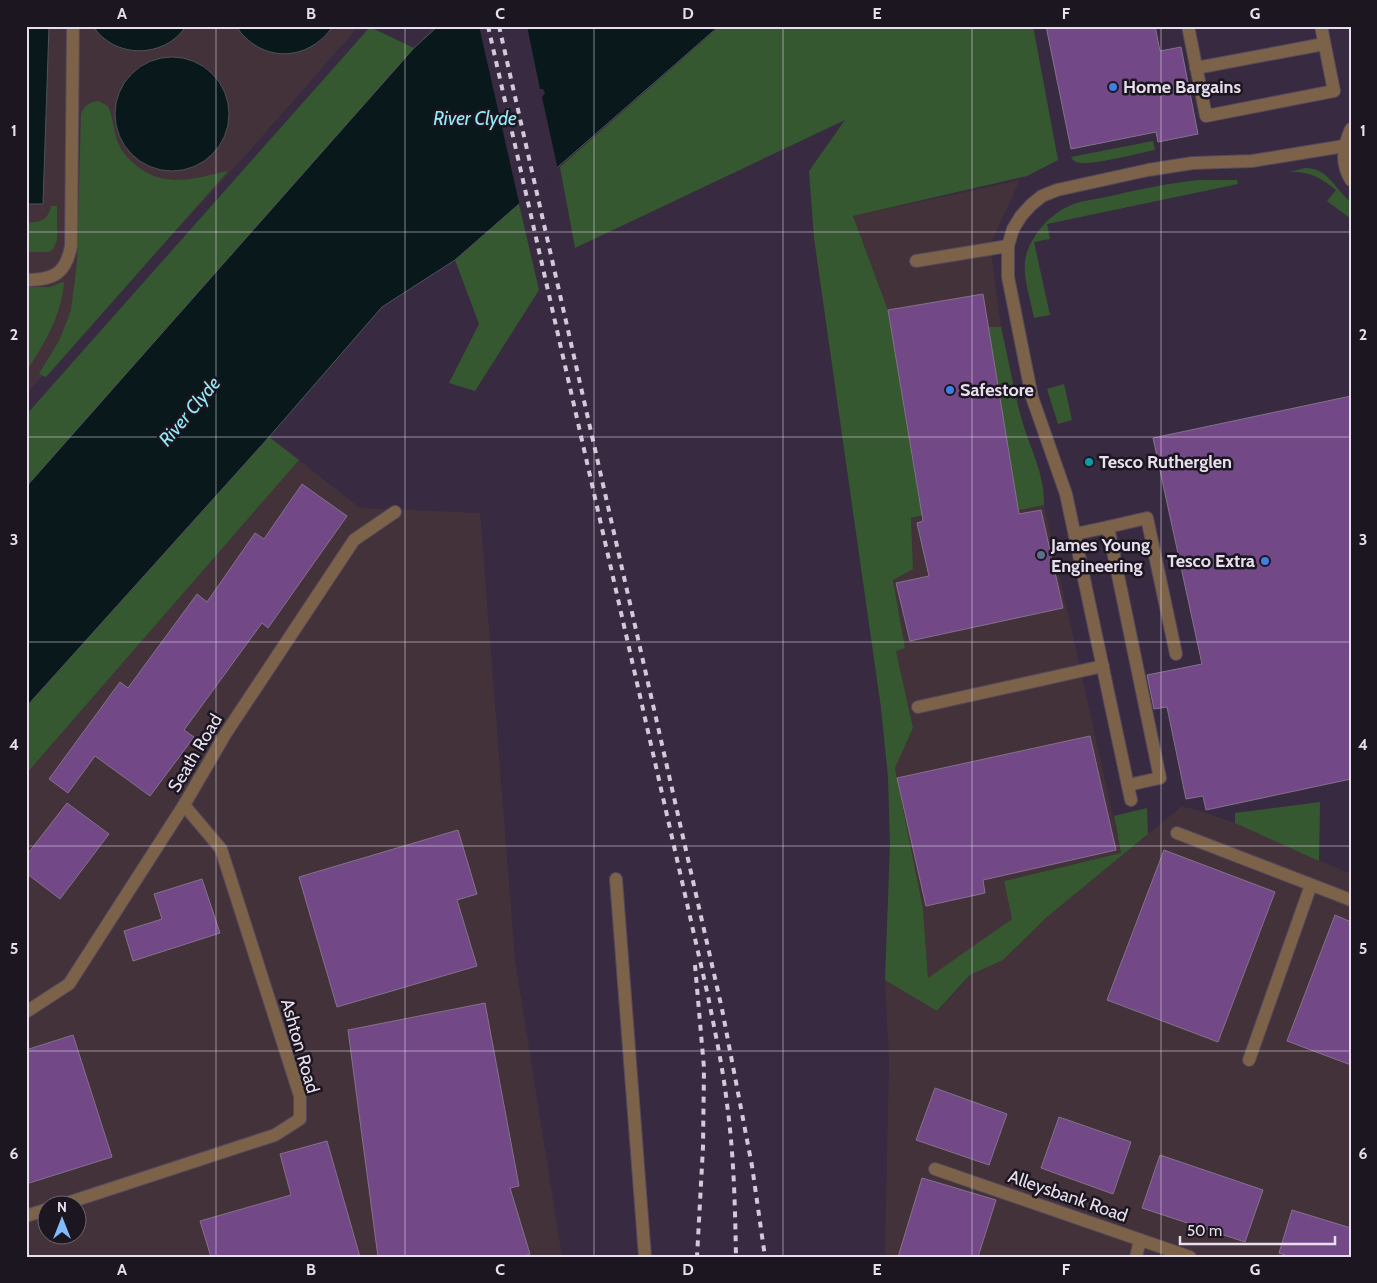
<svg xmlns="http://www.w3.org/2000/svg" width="1377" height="1283" font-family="Cabin,sans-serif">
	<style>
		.industrial { fill: #44323b; fill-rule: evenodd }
		.green { fill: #365830 }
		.water { fill: #09181b; stroke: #4c545a }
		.pier { fill: #382a40 }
		.building { fill: #734887; stroke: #83728c }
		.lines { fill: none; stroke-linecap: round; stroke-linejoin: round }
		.minor-casing { stroke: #54475c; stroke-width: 14 }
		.minor { stroke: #7b6249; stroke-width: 12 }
		.rail { stroke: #d2c9d9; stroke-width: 4; stroke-dasharray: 6 6; stroke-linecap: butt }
		.grid { fill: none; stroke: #e8dfee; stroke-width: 1; stroke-opacity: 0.55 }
		.shop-dot { fill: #3f7fe0; stroke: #1c1620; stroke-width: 2 }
		.culture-dot { fill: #0f9aa8; stroke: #1c1620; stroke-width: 2 }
		.service-dot { fill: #5c6f8a; stroke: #1c1620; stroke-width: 2 }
		.labels { text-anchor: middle; stroke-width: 5; stroke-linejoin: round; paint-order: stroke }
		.poi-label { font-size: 18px; font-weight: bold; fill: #e8dfee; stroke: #1c1620; text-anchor: start }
		.street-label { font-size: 18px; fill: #e8dfee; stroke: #1c1620 }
		.water-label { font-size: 19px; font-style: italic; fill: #96eaf7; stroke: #1c1620 }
		.neatline { fill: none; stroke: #e8dfee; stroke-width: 2 }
		.grid-label { font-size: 16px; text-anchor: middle; font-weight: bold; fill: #e8dfee }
	</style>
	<rect width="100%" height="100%" fill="#382a40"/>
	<!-- industrial -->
	<g class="industrial">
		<polygon points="26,26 359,26 243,158 26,394"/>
		<polygon points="1020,180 990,245 1001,327 989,327 1014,484 919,500 888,310 853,216"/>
		<path d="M299,460l61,48 120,5 35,447 47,297h-536v-483zM48,1206h30v30h-30z"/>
		<polygon points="998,500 1002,514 1044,505 1121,853 1004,881 1012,919 928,979 923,909 895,768 913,728 896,650 905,648 893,580 913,568 911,519"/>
		<polygon points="1181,807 1191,808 1235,823 1351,874 1351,1257 885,1257 889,1060 885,980 938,1011 971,975 1003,960 1047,917"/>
	</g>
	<!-- green -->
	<g class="green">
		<path d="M720,26h313l25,134 -31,16 -174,40 35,94 31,189 95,-15 -26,-157h13c7,30 12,60 20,90 8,30 24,56 23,88l-43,9 -4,-14 -86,18 2,51 -20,11 12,68 -9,3 17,77 -18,40 28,141 5,69 84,-59 -8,-38 117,-28 -7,-37 33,-8 1,26 -101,83 -44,43 -33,15 -33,36 -52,-31 5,-137 -2,-66 -7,-69 -67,-470 -5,-67 36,-51 -270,128 -15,-81z"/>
		<polygon points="370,27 414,48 26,487 26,415"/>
		<path d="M98,101l10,5c6,13 5,28 12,41 4,8 11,14 18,20 29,22 57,11 90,4l-182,206 -7,-3 21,-35 11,-29 6,-47 4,-149c3,-8 8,-12 17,-13z"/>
		<path d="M1153,141l2,9c-15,3 -62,15 -75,13 -4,-1 -7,-2 -9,-6z"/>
		<path d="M1305,168c24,0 29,21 46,34v17l-24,-18 9,-11c-15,-12 -26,-19 -46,-18z"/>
		<path d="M1200,180h37l1,4 -191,40 3,15 -16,3 16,73 -16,3c-3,-18 -11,-39 -9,-57 3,-21 21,-43 40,-53 12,-7 27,-8 41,-11 31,-7 62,-14 94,-17z"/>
		<polygon points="519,204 539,290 475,391 449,383 479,324 455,260"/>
		<path d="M51,206h6v34l-4,9 -5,3h-22v-29c14,-1 22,-2 25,-17z"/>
		<path d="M62,282l2,1c-3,34 -20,61 -38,89v-85h24z"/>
		<polygon points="1064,384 1072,420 1058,424 1047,389"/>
		<polygon points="269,437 299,460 26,774 26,707"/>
		<polygon points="1320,802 1319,861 1235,823 1235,813"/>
	</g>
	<!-- water -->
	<g class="water">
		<polygon points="26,26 49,26 43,204 26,204"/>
		<path d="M93,26h93c-21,33 -72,33 -93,0z"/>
		<path d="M236,26h97c-25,37 -73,37 -97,0z"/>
		<polygon points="438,26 719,26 551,173 519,204 455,260 382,307 269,437 26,707 26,487 414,48"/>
		<circle cx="172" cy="114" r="57"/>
	</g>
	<!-- pier -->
	<polygon class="pier" points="479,26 527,26 540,89 543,89 545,93 542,97 558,170 520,207"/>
	<!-- building -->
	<g class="building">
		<polygon points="1046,26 1155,26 1160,51 1181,47 1198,134 1158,142 1156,132 1071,149"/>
		<polygon points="983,294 1019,514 1041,510 1063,608 910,641 896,583 929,576 917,523 923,521 888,310"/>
		<polygon points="1351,396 1351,779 1206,810 1203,796 1186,799 1167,707 1154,709 1147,675 1202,664 1153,438"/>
		<polygon points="302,484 347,516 268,628 262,623 184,730 194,737 150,796 95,756 68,793 49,779 120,682 128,688 197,594 207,602 255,533 264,539"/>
		<polygon points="1090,736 1116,850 983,880 985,893 926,906 897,778"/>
		<polygon points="67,803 109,834 60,899 26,873 26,856"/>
		<polygon points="458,830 477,894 457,900 477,966 337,1007 299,877"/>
		<polygon points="1164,850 1275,892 1218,1042 1107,1000"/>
		<polygon points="202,879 220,933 133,961 124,931 162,919 154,894"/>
		<polygon points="1335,915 1351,922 1351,1065 1287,1041"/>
		<polygon points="485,1003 519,1186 510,1188 530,1254 521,1257 378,1257 348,1030"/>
		<polygon points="73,1035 112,1157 26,1184 26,1050"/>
		<polygon points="935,1088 1007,1114 989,1165 916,1140"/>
		<polygon points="1059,1117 1131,1142 1113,1194 1041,1168"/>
		<polygon points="327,1141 360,1257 211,1257 200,1221 291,1195 280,1154"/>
		<polygon points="1160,1155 1263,1190 1245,1242 1142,1208"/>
		<polygon points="922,1178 996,1200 978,1257 898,1257"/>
		<polygon points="1292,1210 1351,1228 1351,1257 1291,1257 1279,1253"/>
	</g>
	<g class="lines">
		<defs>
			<g id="minor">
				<polyline points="1188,26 1206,116 1334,91 1321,26"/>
				<polyline points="1196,68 1324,44"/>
				<path d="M1351,129c-8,17 -10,35 0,51"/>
				<polyline points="916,261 1008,246"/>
				<path d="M26,280c27,0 40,-6 45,-34l2,-220"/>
				<polyline points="1108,527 1147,518 1176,654"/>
				<polyline points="1075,534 1108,527 1160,778 1128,785"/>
				<polyline points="918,707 1103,666"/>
				<polyline points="1131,800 1066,494 1032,397 1008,277 1008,246 1013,229 1021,216 1031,205 1042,196 1057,190 1148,170 1193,163 1252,161 1344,146"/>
				<polyline points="1177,833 1351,900"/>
				<polyline points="616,879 645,1257"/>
				<polyline points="26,1012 69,984 184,805 226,733 354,540 395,512"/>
				<polyline points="1249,1060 1311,885"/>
				<polyline points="935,1169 1190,1257"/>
				<polyline points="58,1206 275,1135 300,1119 300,1096 221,849 184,805"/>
				<polyline points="26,1216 48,1209"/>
				<polyline points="1136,1257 1140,1240"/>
			</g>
		</defs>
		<!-- minor casing -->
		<use href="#minor" class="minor-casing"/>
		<!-- minor -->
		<use href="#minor" class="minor"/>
		<!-- rail -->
		<g class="rail">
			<path d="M488,26l220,970c7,36 15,72 19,108 7,51 8,102 9,153"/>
			<polyline points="499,26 722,1009 752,1166 765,1257"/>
			<polyline points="695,965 704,1068 703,1147 697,1257"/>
		</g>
	</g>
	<!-- grid -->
	<path class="grid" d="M216,26v1231M405,26v1231M594,26v1231M783,26v1231M972,26v1231M1161,26v1231M26,232h1325M26,437h1325M26,642h1325M26,846h1325M26,1051h1325"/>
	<!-- markers -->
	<g class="shop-dot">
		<circle cx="1113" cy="87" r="5"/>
		<circle cx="950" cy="390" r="5"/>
		<circle cx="1265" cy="561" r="5"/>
	</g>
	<circle class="culture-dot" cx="1089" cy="462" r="5"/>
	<circle class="service-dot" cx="1041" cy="555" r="5"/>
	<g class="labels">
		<!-- poi labels -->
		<g class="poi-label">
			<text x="1123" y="93">Home Bargains</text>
			<text x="960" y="396">Safestore</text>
			<text x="1099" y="468">Tesco Rutherglen</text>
			<text x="1051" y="551">James Young<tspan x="1051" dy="21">Engineering</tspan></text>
			<text x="1255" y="567" text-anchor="end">Tesco Extra</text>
		</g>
		<!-- street labels -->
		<g class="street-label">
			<text transform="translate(195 753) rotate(-59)" y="6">Seath Road</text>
			<text transform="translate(300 1046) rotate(74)" y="6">Ashton Road</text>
			<text transform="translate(1068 1196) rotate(19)" y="6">Alleysbank Road</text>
		</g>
		<!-- water labels -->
		<g class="water-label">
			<text x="475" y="125">River Clyde</text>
			<text transform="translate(189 411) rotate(-50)" y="7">River Clyde</text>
		</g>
	</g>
	<!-- border -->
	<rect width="1377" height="1283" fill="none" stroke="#1c1620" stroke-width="55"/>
	<!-- north arrow -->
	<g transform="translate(62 1220)"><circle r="24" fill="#1c1620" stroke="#6e6672"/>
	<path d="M0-4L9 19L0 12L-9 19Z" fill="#83bcfb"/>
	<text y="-8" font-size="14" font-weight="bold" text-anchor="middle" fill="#e8dfee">N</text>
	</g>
	<!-- scale -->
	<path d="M1180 1236v8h155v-8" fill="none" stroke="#e8dfee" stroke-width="2.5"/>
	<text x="1187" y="1236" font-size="15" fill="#e8dfee" stroke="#1c1620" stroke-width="4" paint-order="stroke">50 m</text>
	<rect x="28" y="28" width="1322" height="1228" class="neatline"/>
	<g class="grid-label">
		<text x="122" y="19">A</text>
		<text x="311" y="19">B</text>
		<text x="500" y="19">C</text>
		<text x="688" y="19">D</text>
		<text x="877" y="19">E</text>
		<text x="1066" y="19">F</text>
		<text x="1255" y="19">G</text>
		<text x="14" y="136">1</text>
		<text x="1363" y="136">1</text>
		<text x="14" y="340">2</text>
		<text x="1363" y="340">2</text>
		<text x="14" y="545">3</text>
		<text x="1363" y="545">3</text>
		<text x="14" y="750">4</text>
		<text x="1363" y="750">4</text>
		<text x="14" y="954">5</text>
		<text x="1363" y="954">5</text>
		<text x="14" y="1159">6</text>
		<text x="1363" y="1159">6</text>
		<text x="122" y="1275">A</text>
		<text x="311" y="1275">B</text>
		<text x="500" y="1275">C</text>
		<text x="688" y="1275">D</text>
		<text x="877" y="1275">E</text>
		<text x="1066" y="1275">F</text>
		<text x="1255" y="1275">G</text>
	</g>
</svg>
